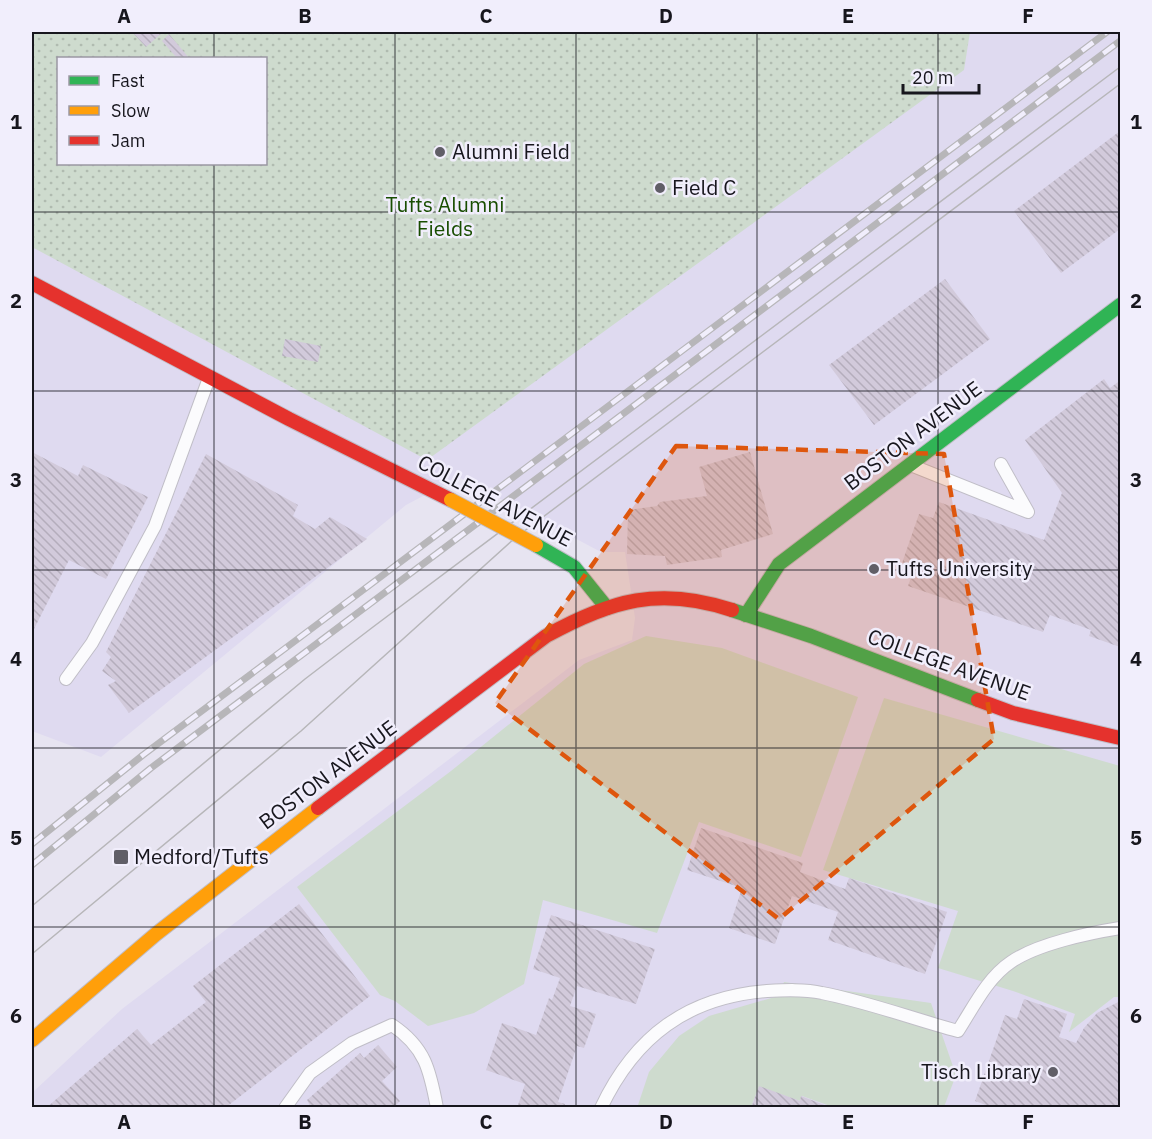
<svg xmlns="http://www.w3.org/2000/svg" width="1152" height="1139" font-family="'IBM Plex Sans',sans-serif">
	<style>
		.built { fill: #dfdaf0; fill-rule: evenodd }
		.grass { fill: #cedbce }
		.park { fill: url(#park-dots); fill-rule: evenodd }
		.building { fill: url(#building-back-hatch) }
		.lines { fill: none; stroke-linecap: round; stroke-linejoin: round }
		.lane-casing { stroke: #c0bec7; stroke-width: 14 }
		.fast-casing { stroke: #c0bec7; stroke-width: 16 }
		.slow-casing { stroke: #c0bec7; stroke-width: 16 }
		.jam-casing { stroke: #c0bec7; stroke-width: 16 }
		.lane { stroke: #fbfbfd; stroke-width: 12 }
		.fast { stroke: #30b455; stroke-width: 14 }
		.slow { stroke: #ff9f0a; stroke-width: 14 }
		.jam { stroke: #e5322d; stroke-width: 14 }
		.tram { stroke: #b7b6b9; stroke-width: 1.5 }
		.rail-casing { stroke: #b7b6b9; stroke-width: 7 }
		.rail { stroke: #f1eefc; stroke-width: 4.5; stroke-dasharray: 14; stroke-linecap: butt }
		.slow-bridge-casing { stroke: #c0bec7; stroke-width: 16; stroke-linecap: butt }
		.slow-bridge { stroke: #ff9f0a; stroke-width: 14 }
		.marked { fill: #de560d; fill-opacity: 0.2; stroke: #de560d; stroke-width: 4.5; stroke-dasharray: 12 8; stroke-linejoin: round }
		.grid { fill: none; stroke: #17161d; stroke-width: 1.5; stroke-opacity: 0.55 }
		.poi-dot { fill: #605e67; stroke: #f1eefc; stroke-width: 2 }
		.labels { text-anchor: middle; stroke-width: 5; stroke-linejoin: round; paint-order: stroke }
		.poi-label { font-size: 21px; fill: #17161d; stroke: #f1eefc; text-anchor: start }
		.park-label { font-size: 21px; fill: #184d00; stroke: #f1eefc }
		.street-label { font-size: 21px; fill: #17161d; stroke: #f1eefc }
		.neatline { fill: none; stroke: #17161d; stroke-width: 2 }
		.grid-label { font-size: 20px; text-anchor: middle; font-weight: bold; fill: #17161d }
	</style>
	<defs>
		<pattern id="park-dots" width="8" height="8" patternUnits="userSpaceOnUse" patternTransform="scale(1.5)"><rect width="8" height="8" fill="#cedbce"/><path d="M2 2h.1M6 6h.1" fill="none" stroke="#b0bbb0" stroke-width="1.8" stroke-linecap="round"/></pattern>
		<pattern id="building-back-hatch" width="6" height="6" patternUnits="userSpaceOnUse" patternTransform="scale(1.5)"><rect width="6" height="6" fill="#d2cadb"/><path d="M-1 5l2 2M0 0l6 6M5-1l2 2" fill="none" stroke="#b4adbc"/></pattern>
	</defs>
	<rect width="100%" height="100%" fill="#e7e4f1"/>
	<!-- built -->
	<path class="built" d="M32,32h1088v1075h-1088v-14l90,-84 457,-349 53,-20 3,-22 -10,-66h-24l-142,-75 -53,28 -305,252 -69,-26zM58,58h208v106h-208z"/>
	<!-- grass -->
	<g class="grass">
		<polygon points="646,636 722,648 858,697 801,857 699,822 657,933 543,900 524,984 474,1013 428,1026 395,1001 380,995 297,887 451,771 584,664"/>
		<polygon points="884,698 1120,766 1120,997 1114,997 1069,1032 1075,1014 1013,991 938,968 958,911 823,870"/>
		<polygon points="784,982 931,1003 956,1075 944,1107 833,1107 802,1096 800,1101 759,1087 751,1107 637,1108 649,1072 679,1036 709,1016 778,996"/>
	</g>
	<!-- park -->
	<path class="park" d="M32,32h938l-6,38 -537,390 -395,-213zM58,58h208v106h-208z"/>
	<!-- building -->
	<g class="building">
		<polygon points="132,32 163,32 146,47"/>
		<polygon points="169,34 189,58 177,58 162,41"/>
		<polygon points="1120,131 1120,229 1061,273 1014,211"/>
		<polygon points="945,279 990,339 874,425 829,365"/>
		<polygon points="285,339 321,346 318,362 282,356"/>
		<polygon points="1104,379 1110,388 1118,382 1120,386 1120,647 1089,636 1091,630 1050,615 1043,632 908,586 913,571 901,566 919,514 933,518 939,502 1044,540 1062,493 1025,440"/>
		<polygon points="32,452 78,476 83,465 148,497 106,579 69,560 32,633"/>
		<polygon points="750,452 773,534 721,550 722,557 667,565 665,556 627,554 628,510 657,506 660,502 707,496 699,467"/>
		<polygon points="206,454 298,505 293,516 315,529 330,517 367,539 129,713 108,685 116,681 102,671 111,657 106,652"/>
		<polygon points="701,828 803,863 800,872 845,889 849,878 947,912 925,974 828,940 838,912 792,896 775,944 729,928 742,888 687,870"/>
		<polygon points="299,904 370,996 225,1108 46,1108 137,1029 151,1045 206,1002 193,986"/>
		<polygon points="551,915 655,949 636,1004 577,986 570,1006 596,1014 584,1048 577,1046 558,1102 565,1104 564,1108 517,1108 525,1084 486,1070 502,1023 536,1035 549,998 552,1000 560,978 533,969"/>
		<polygon points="1024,999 1067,1014 1059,1037 1076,1043 1084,1028 1097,1013 1120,1001 1120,1108 994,1108 975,1101 1005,1015 1017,1019"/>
		<polygon points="378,1045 397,1067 382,1081 400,1101 393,1108 311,1108 307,1100 360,1053 364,1058"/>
		<polygon points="759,1086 800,1101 801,1096 832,1108 751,1108"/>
	</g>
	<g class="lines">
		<defs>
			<g id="lane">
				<polyline points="913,466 1028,512 1001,464"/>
				<polyline points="66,679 92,643 155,526 209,378"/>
				<path d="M285,1108l25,-35 42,-30 40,-18c33,22 38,45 45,83"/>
				<path d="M601,1108c34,-72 87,-111 166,-117 18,-1 38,-2 55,2 46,9 91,26 136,38 15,-23 29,-53 53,-69 26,-18 78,-29 109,-34"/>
			</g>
			<g id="fast">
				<polyline points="536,545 574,567 607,608"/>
				<polyline points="732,610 811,636 978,700"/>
				<polyline points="746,615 779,564 1120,305"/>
			</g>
			<polyline id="slow" points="32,1040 156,934 318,808"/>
			<g id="jam">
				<polyline points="32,283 289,419 451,500"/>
				<polyline points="978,700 1013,713 1120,738"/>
				<path d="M318,808l228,-172c65,-36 114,-50 186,-26"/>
			</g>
		</defs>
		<!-- lane casing -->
		<use href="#lane" class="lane-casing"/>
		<!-- fast casing -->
		<use href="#fast" class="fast-casing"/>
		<!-- slow casing -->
		<use href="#slow" class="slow-casing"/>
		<!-- jam casing -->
		<use href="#jam" class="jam-casing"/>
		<!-- lane -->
		<use href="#lane" class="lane"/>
		<!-- fast -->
		<use href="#fast" class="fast"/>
		<!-- slow -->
		<use href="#slow" class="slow"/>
		<!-- jam -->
		<use href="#jam" class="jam"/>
		<!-- tram -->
		<g class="tram">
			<polyline points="32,906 305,679 373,627 1120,67"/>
			<polyline points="32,954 301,731 515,538 1120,84"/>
		</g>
		<defs>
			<g id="rail">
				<polyline points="32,844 143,755 1107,32"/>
				<polyline points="32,865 151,768 1120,41"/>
			</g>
		</defs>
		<!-- rail casing -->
		<use href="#rail" class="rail-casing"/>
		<!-- rail -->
		<use href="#rail" class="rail"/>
		<defs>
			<polyline id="slow-bridge" points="451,500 536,545"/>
		</defs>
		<!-- slow-bridge casing -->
		<use href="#slow-bridge" class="slow-bridge-casing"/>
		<!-- slow-bridge -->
		<use href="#slow-bridge" class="slow-bridge"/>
	</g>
	<!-- marked area -->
	<path class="marked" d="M676,446l268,8 50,285 -215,180 -284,-216z"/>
	<!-- grid -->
	<path class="grid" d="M214,32v26M395,32v1076M576,32v1076M757,32v1076M938,32v1076M214,164v944M32,212h1088M32,391h1088M32,570h1088M32,748h1088M32,927h1088"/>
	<!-- markers -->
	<g class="poi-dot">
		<circle cx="440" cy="152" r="6"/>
		<circle cx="660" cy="188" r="6"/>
		<circle cx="874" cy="569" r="6"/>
		<rect x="113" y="849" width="16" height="16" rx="3"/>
		<circle cx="1053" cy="1072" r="6"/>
	</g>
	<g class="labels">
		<!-- poi labels -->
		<g class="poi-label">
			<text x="452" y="159">Alumni Field</text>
			<text x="672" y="195">Field C</text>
			<text x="886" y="576">Tufts University</text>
			<text x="134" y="864">Medford/Tufts</text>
			<text x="1041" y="1079" text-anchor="end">Tisch Library</text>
		</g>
		<!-- park labels -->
		<g class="park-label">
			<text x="445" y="212">Tufts Alumni<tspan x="445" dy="24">Fields</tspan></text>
		</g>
		<!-- street labels -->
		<g class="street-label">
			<text transform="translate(913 436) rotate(-37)" y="7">BOSTON AVENUE</text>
			<text transform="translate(495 501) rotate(28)" y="7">COLLEGE AVENUE</text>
			<text transform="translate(949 665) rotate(20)" y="7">COLLEGE AVENUE</text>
			<text transform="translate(328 775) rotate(-37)" y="7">BOSTON AVENUE</text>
		</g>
	</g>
	<!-- border -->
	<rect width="1152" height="1139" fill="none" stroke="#f1eefc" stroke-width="66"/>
	<!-- legend -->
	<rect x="57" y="57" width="210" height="108" fill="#f1eefc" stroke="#9a98a3" stroke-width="1.5"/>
	<rect x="69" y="76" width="30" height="9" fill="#30b455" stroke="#9a98a3" stroke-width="1.5"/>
	<text x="111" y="87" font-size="18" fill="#17161d">Fast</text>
	<rect x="69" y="106" width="30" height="9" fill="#ff9f0a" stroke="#9a98a3" stroke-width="1.5"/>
	<text x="111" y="117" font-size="18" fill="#17161d">Slow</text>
	<rect x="69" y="136" width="30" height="9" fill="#e5322d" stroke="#9a98a3" stroke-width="1.5"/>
	<text x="111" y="147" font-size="18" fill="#17161d">Jam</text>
	<!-- scale -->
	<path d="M903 84v9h76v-9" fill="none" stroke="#17161d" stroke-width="3"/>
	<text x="912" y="84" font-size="18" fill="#17161d" stroke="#f1eefc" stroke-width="4.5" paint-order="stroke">20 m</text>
	<rect x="33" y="33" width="1086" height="1073" class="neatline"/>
	<g class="grid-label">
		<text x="124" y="23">A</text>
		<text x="305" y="23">B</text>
		<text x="486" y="23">C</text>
		<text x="666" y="23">D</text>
		<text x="848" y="23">E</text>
		<text x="1028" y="23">F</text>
		<text x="16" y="129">1</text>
		<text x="1136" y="129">1</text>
		<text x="16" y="308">2</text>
		<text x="1136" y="308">2</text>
		<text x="16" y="487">3</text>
		<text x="1136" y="487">3</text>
		<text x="16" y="666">4</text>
		<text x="1136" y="666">4</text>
		<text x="16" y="845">5</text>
		<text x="1136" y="845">5</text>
		<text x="16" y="1023">6</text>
		<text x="1136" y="1023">6</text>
		<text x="124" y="1129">A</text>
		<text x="305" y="1129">B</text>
		<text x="486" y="1129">C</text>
		<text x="666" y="1129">D</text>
		<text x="848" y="1129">E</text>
		<text x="1028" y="1129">F</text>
	</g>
</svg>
